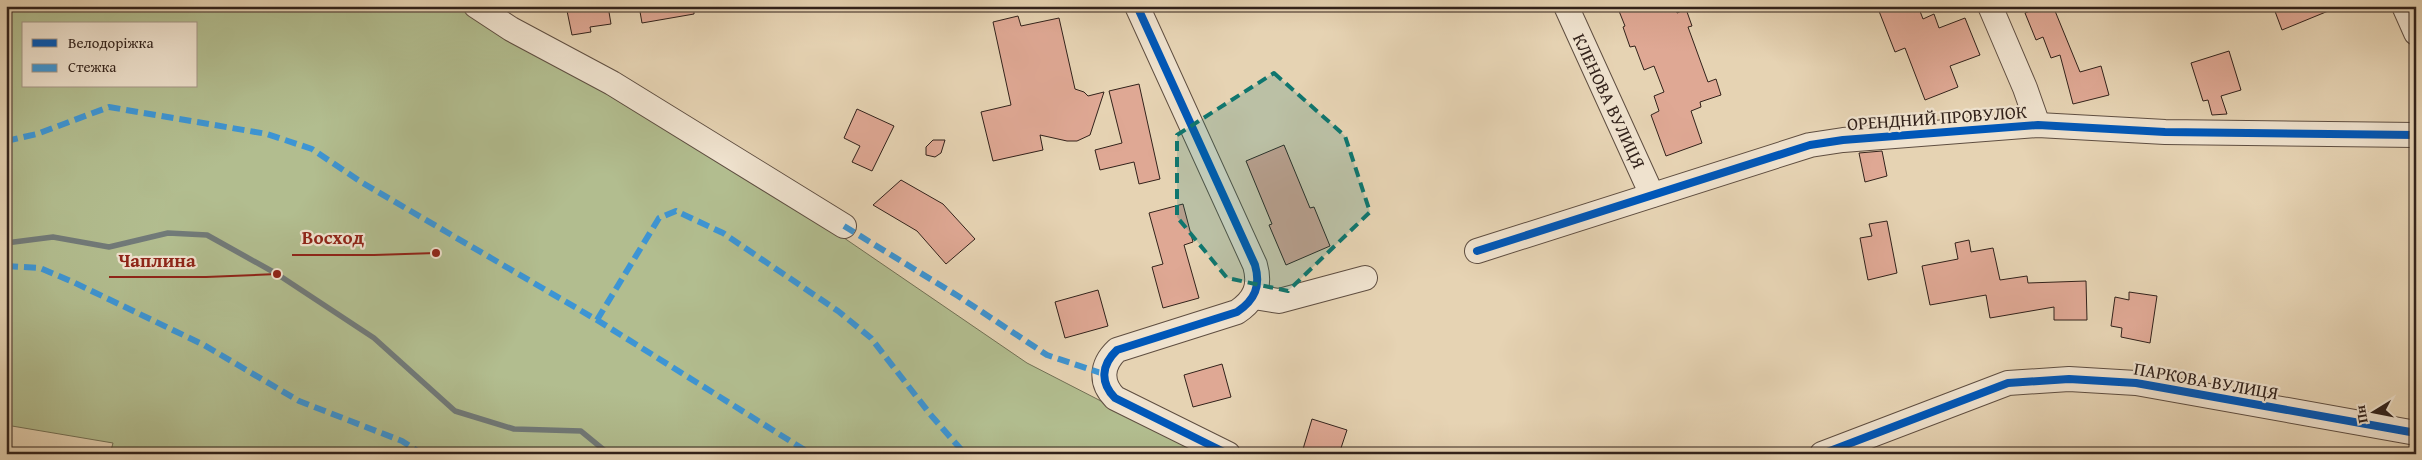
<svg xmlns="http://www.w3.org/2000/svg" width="2422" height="460" font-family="'Gentium Book Plus',serif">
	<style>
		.green { fill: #b2bd8f; stroke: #727055; fill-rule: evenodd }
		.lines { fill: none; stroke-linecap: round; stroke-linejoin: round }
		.stream { stroke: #717a79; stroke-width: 5.5 }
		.building { fill: #dfa894; stroke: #32221b }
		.minor-casing { stroke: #5f4e41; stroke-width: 26 }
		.minor { stroke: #efe2ce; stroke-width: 24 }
		.quiet { stroke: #3d95d4; stroke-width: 6; stroke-dasharray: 12 6; stroke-linecap: butt }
		.cycleway-casing { stroke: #efe2ce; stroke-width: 11 }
		.cycleway { stroke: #0057b8; stroke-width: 8 }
		.marked { fill: #0f766e; fill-opacity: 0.2; stroke: #0f766e; stroke-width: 4; stroke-dasharray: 10 6; stroke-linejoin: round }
		.labels { text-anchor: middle; stroke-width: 4.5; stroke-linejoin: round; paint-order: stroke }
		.street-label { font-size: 18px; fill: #32221b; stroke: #efe2ce }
		.leader { fill: none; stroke: #8f2418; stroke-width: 2 }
		.callout-dot { fill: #8f2418; stroke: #efe2ce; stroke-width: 2 }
		.callout-label { font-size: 19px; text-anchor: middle; font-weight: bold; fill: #8f2418; stroke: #efe2ce; stroke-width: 4.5; stroke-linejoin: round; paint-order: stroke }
	</style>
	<rect width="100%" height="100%" fill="#e6d3b3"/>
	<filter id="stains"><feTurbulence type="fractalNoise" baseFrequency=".004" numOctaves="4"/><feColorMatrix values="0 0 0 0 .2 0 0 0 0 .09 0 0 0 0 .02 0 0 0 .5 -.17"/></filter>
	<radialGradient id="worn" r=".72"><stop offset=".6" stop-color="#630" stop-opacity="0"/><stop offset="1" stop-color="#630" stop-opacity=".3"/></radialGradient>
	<!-- green -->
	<path class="green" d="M6,6h458l159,98 186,110 218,149 177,91h-1094l3,-11 -107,-18zM24,24h172v62h-172z"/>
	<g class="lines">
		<!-- stream -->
		<polyline class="stream" points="6,243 53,237 109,247 168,233 207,235 277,274 374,338 455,411 514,429 581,431 609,454"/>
	</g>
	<!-- building -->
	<g class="building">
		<polygon points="566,6 608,6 611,24 590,27 591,32 572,35"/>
		<polygon points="639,6 694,6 694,14 642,23"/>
		<polygon points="1617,6 1676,6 1677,13 1686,9 1692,26 1688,27 1708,82 1716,79 1721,95 1700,102 1701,107 1691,111 1702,143 1666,156 1651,115 1659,111 1654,96 1664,92 1654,66 1644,70 1635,46 1630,47 1623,27 1625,26"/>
		<polygon points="1877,6 1918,6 1923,19 1934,14 1939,28 1965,18 1980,55 1950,66 1958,87 1925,100 1905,48 1895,52"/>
		<polygon points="2042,6 2053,6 2080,72 2101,66 2109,95 2073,104 2060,55 2051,58 2043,37 2036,40 2025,13"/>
		<polygon points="2273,6 2338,6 2338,7 2282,30"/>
		<polygon points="1018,16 1021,26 1059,18 1075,89 1084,92 1088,96 1104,92 1090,135 1077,141 1067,141 1040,135 1043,150 993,161 981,112 1011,105 993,22"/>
		<polygon points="2229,51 2241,90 2221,96 2227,114 2212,115 2208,100 2203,101 2191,63"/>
		<polygon points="1139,84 1160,179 1139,184 1134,162 1100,170 1095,150 1122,143 1109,91"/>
		<polygon points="857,109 894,126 872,171 852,162 860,146 844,138"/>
		<polygon points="933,140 945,140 941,153 935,157 926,155 926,147"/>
		<polygon points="1284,145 1310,208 1314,207 1330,246 1286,265 1269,225 1272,224 1246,161"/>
		<polygon points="1882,151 1887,176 1865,182 1859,153"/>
		<polygon points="901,180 943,204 975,239 946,264 917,231 873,205"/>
		<polygon points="1183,204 1193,242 1184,245 1199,298 1163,308 1152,267 1163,264 1149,213"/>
		<polygon points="1887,221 1897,273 1868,280 1860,238 1872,236 1869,224"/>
		<polygon points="1969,240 1971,252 1993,248 2000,280 2027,276 2028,283 2086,281 2087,320 2054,320 2054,307 1990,318 1986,295 1930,305 1922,266 1958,259 1955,243"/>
		<polygon points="1098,290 1108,326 1065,338 1055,302"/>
		<polygon points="2129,292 2157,296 2150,343 2121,337 2122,328 2111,326 2115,297 2129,300"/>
		<polygon points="1222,364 1231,397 1193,407 1184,375"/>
		<polygon points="1312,419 1347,430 1339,454 1319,454 1303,449"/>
	</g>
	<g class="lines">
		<defs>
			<g id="minor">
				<polyline points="476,6 511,29 612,83 844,226"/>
				<path d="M1137,6l118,259c6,21 0,35 -18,47l-120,38c-16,15 -17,33 -2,48l113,56"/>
				<polyline points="1566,6 1652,195"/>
				<polyline points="1990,6 2025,88 2038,125"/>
				<polyline points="2404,6 2416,33"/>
				<polyline points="1477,251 1810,145 1843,140 2038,125 2165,132 2416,135"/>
				<polyline points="1254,297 1279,301 1365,278"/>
				<polyline points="1822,454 2008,383 2069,379 2136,383 2416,433"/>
			</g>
		</defs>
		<!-- minor casing -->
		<use href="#minor" class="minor-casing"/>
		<!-- minor -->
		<use href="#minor" class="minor"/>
		<!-- quiet -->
		<g class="quiet">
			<polyline points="6,141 37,134 109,107 267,134 312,149 361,182 597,320 811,454"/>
			<polyline points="844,226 958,296 1047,355 1104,374"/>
			<polyline points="6,266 40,268 73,282 204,345 299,401 402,441 422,454"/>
			<polyline points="597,320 659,218 676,211 723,233 838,311 871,338 930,414 965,454"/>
		</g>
		<defs>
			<g id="cycleway">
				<path d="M1137,6l118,259c6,21 0,35 -18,47l-120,38c-16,15 -17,33 -2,48l113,56"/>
				<polyline points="1477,251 1810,145 1843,140 2038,125 2165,132 2416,135"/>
				<polyline points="1822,454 2008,383 2069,379 2136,383 2416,433"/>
			</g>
		</defs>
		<!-- cycleway casing -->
		<use href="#cycleway" class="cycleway-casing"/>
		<!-- cycleway -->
		<use href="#cycleway" class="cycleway"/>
	</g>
	<!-- marked area -->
	<path class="marked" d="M1274,73l71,63 25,76 -82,79 -61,-13 -50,-61v-82z"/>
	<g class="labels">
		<!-- street labels -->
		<g class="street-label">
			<text transform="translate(1609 101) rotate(65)" y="6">КЛЕНОВА ВУЛИЦЯ</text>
			<text transform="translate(1937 118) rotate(-4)" y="6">ОРЕНДНИЙ ПРОВУЛОК</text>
			<text transform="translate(2206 381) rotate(10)" y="6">ПАРКОВА ВУЛИЦЯ</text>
		</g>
	</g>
	<!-- callouts -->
	<path class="leader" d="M436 253L374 255H292M277 274L206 277H109"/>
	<g class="callout-dot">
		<circle cx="436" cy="253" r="5"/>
		<circle cx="277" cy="274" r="5"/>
	</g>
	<g class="callout-label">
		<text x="333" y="244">Восход</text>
		<text x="157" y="267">Чаплина</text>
	</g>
	<!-- margin -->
	<rect width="2422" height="460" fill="none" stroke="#e6d3b3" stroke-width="25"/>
	<rect x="8" y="8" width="2407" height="445" fill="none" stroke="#32221b" stroke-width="2.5"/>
	<rect x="12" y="12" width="2397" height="435" fill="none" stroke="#32221b"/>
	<!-- legend -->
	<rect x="22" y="22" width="175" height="65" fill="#efe2ce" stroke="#a39586"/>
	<rect x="32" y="39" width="25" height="8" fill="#0057b8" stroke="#a39586"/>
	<text x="68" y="48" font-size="15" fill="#32221b">Велодоріжка</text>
	<rect x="32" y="64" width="25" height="8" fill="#3d95d4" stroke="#a39586"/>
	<text x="68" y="72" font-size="15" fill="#32221b">Стежка</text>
	<!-- north arrow -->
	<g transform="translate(2374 412) rotate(260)" stroke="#efe2ce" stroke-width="4" paint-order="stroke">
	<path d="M0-4L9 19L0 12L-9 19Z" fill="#32221b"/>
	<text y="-8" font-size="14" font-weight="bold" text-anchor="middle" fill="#32221b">Пн</text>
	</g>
	<rect width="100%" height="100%" filter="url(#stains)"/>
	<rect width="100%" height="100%" fill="url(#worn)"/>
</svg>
